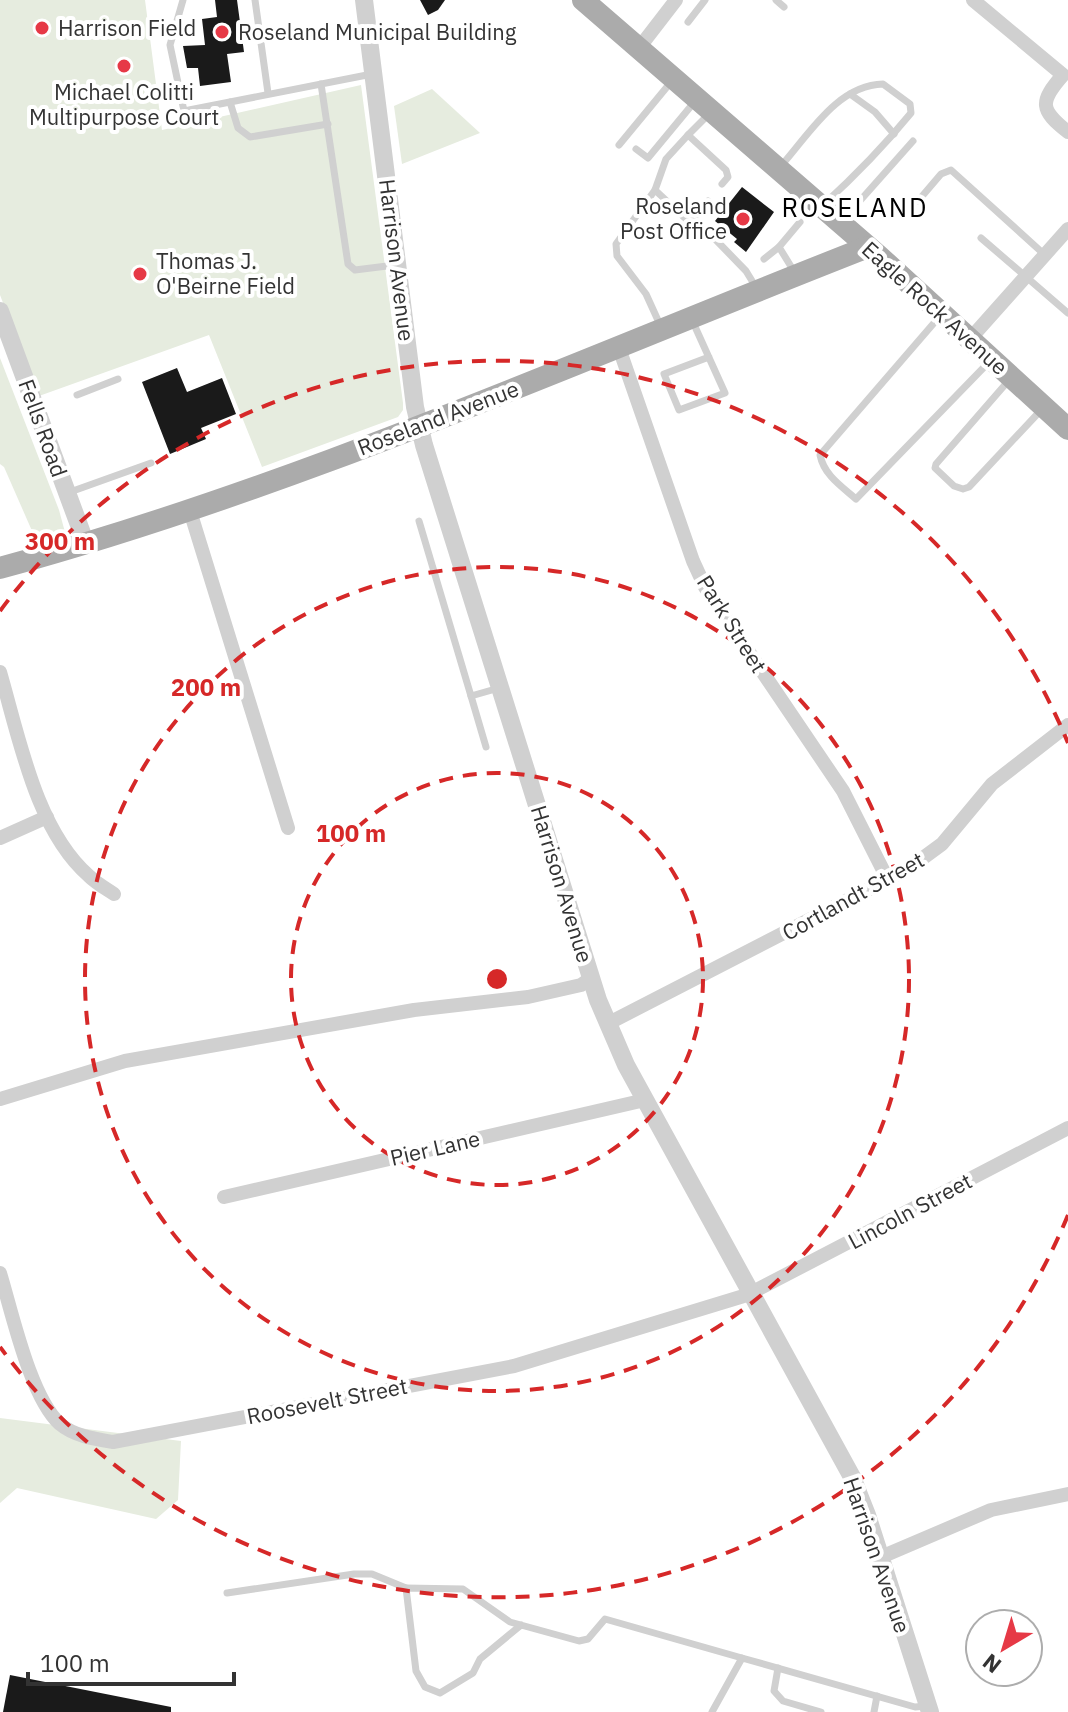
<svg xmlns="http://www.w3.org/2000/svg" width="1068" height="1712" font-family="'IBM Plex Sans',sans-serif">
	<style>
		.green { fill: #e6ecdf }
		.building { fill: #1a1a1a }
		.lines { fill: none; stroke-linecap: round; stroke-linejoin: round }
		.service { stroke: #d0d0d0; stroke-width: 7 }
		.minor { stroke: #d0d0d0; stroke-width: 14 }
		.tertiary { stroke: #d0d0d0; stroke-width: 18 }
		.primary { stroke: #ababab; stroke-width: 22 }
		.ring { fill: none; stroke: #d62828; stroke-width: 4; stroke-dasharray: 14 10 }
		.poi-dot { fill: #e63946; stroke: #fff; stroke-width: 3 }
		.labels { text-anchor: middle; stroke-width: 8; stroke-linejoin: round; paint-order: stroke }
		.poi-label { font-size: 22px; fill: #333; stroke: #fff; text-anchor: start }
		.street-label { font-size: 22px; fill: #333; stroke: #fff }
		.quarter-label { font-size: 26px; letter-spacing: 2px; fill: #000; stroke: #fff }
		.centre { fill: #d62828; stroke: #fff; stroke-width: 4 }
		.ring-label { font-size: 24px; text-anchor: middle; font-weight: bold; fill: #d62828; stroke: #fff; stroke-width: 8; stroke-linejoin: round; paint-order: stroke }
	</style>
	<rect width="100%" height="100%" fill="#fff"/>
	<!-- green -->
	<g class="green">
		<polygon points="0,0 145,0 162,130 361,85 403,403 403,410 398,417 262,467 209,335 39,396 0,295"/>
		<polygon points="432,89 480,133 402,164 394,106"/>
		<polygon points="0,358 59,510 66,536 36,540 4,467 0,464"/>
		<polygon points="0,1418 181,1441 178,1500 156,1519 17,1488 0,1503"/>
	</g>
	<!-- building -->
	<g class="building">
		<polygon points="215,0 237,0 244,52 227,54 231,82 200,86 198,68 187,68 183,46 205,45 202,19 217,17"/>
		<polygon points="420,0 445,0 438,10 428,15"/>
		<polygon points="742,187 774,212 746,252 734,242 737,239 715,221"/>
		<polygon points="177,368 187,392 222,378 236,414 201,428 206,439 170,454 142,382"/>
		<polygon points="10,1675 171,1707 171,1712 3,1712"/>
	</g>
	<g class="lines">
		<!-- service -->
		<g class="service">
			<polyline points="183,0 170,45 184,111 230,102"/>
			<polyline points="255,0 268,93"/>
			<polyline points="776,0 784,7"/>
			<polyline points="688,22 705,0"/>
			<polyline points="321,84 348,264 355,270 395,265"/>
			<polyline points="850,94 875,112 894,134"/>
			<polyline points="328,124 250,137 238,128 230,102 372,74"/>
			<polyline points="688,135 710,113"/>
			<polyline points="619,145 671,82"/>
			<polyline points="636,149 648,158 696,100"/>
			<path d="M780,167c28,-31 57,-82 103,-83l27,20 1,9c-27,33 -56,63 -88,92"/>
			<polyline points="655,190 616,244 617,256 646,294 661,327"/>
			<polyline points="708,201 693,220 688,221 655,190 666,159 688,135 726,170 728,177 722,184"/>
			<polyline points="918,201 941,174 951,170 1045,255"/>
			<polyline points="842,221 913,141"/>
			<polyline points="981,238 1068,313"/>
			<polyline points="715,239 746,271 757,289"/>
			<polyline points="764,259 779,247"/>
			<polyline points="795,273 779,247 800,222"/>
			<path d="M940,316l-120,139c4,20 21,31 36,44l134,-138"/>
			<polyline points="692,320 725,393 679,410 664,374 709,357"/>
			<polyline points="1010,379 936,464 935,468 954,486 963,489 969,487 1043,408"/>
			<polyline points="77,395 118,379"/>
			<polyline points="70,492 151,463"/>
			<polyline points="419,521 471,696 499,688"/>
			<polyline points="471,696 486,747"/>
			<polyline points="227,1593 354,1574 372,1574 406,1588"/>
			<polyline points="521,1625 480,1659 473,1673 440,1693 425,1687 416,1671 406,1588 463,1589 510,1622 579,1641 588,1639 605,1619 742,1658"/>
			<polyline points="778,1668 774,1691 783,1701 821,1712"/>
			<polyline points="712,1712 742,1658 915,1707 927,1706"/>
			<polyline points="874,1712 877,1696"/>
		</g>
		<!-- minor -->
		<g class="minor">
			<path d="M973,0l90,75c-24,27 -23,35 5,57"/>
			<polyline points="639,48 676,0"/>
			<polyline points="970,339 1068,229"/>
			<polyline points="619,348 693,561 705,587 843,791 888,880"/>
			<polyline points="190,511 288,828"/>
			<path d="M0,672c19,65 36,158 89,204 7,7 16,12 25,18"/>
			<polyline points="0,838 47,817"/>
			<polyline points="607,1024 908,869 942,844 992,784 1068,725"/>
			<polyline points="0,1099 125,1061 414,1010 528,997 581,985 591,978"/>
			<polyline points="224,1197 645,1100"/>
			<path d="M0,1273c12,39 30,124 60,151 14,12 35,15 53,18l401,-76 233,-71 321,-167"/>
			<polyline points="881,1557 991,1510 1068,1494"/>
		</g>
		<!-- tertiary -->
		<g class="tertiary">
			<polyline points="364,0 415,407 424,445 598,1000 626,1065 852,1477 867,1515 930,1712"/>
			<polyline points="0,311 86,544"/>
		</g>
		<!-- primary -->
		<g class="primary">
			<polyline points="583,0 880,257 1068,429"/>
			<path d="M0,568c298,-81 581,-209 868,-321"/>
		</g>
	</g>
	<!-- distance rings -->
	<g class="ring">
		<circle cx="497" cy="979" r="206"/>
		<circle cx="497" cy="979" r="412"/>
		<path d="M1068 1215A618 618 0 0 1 0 1347M0 611A618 618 0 0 1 1068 743"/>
	</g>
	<!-- markers -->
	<g class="poi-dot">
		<circle cx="42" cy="28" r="8"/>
		<circle cx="222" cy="32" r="8"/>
		<circle cx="124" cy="66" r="8"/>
		<circle cx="743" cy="219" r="8"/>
		<circle cx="140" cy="274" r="8"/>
	</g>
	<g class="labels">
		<!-- poi labels -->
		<g class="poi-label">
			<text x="58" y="36">Harrison Field</text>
			<text x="238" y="40">Roseland Municipal Building</text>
			<text x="124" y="100" text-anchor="middle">Michael Colitti<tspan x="124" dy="25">Multipurpose Court</tspan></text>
			<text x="727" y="214" text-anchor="end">Roseland<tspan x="727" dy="25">Post Office</tspan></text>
			<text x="156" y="269">Thomas J.<tspan x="156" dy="25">O'Beirne Field</tspan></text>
		</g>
		<!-- street labels -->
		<g class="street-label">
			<text transform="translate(397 260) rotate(83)" y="8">Harrison Avenue</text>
			<text transform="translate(935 308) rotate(42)" y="8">Eagle Rock Avenue</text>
			<text transform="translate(438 418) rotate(-21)" y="8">Roseland Avenue</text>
			<text transform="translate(43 428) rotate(70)" y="8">Fells Road</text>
			<text transform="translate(732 624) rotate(58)" y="8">Park Street</text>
			<text transform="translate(562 884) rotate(73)" y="8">Harrison Avenue</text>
			<text transform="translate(853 896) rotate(-29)" y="8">Cortlandt Street</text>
			<text transform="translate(435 1148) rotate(-13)" y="8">Pier Lane</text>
			<text transform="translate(910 1211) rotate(-28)" y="8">Lincoln Street</text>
			<text transform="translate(327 1401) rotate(-11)" y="8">Roosevelt Street</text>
			<text transform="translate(877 1555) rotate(71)" y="8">Harrison Avenue</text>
		</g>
		<!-- quarter labels -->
		<g class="quarter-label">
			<text x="855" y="217">ROSELAND</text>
		</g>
	</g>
	<circle cx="497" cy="979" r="12" class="centre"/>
	<g class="ring-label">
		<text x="60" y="550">300 m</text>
		<text x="206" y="696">200 m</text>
		<text x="351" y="842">100 m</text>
	</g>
	<!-- north arrow -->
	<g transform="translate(1004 1648) rotate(218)"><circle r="38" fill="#ffffff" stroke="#adadad" stroke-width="2"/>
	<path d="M0-6L14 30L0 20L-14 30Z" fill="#e63946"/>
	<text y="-12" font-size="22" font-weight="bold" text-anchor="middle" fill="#333333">N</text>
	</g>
	<!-- scale -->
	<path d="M28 1672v12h206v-12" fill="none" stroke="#333333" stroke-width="4"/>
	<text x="40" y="1672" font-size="24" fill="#333333" stroke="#ffffff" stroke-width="6" paint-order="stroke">100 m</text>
</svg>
